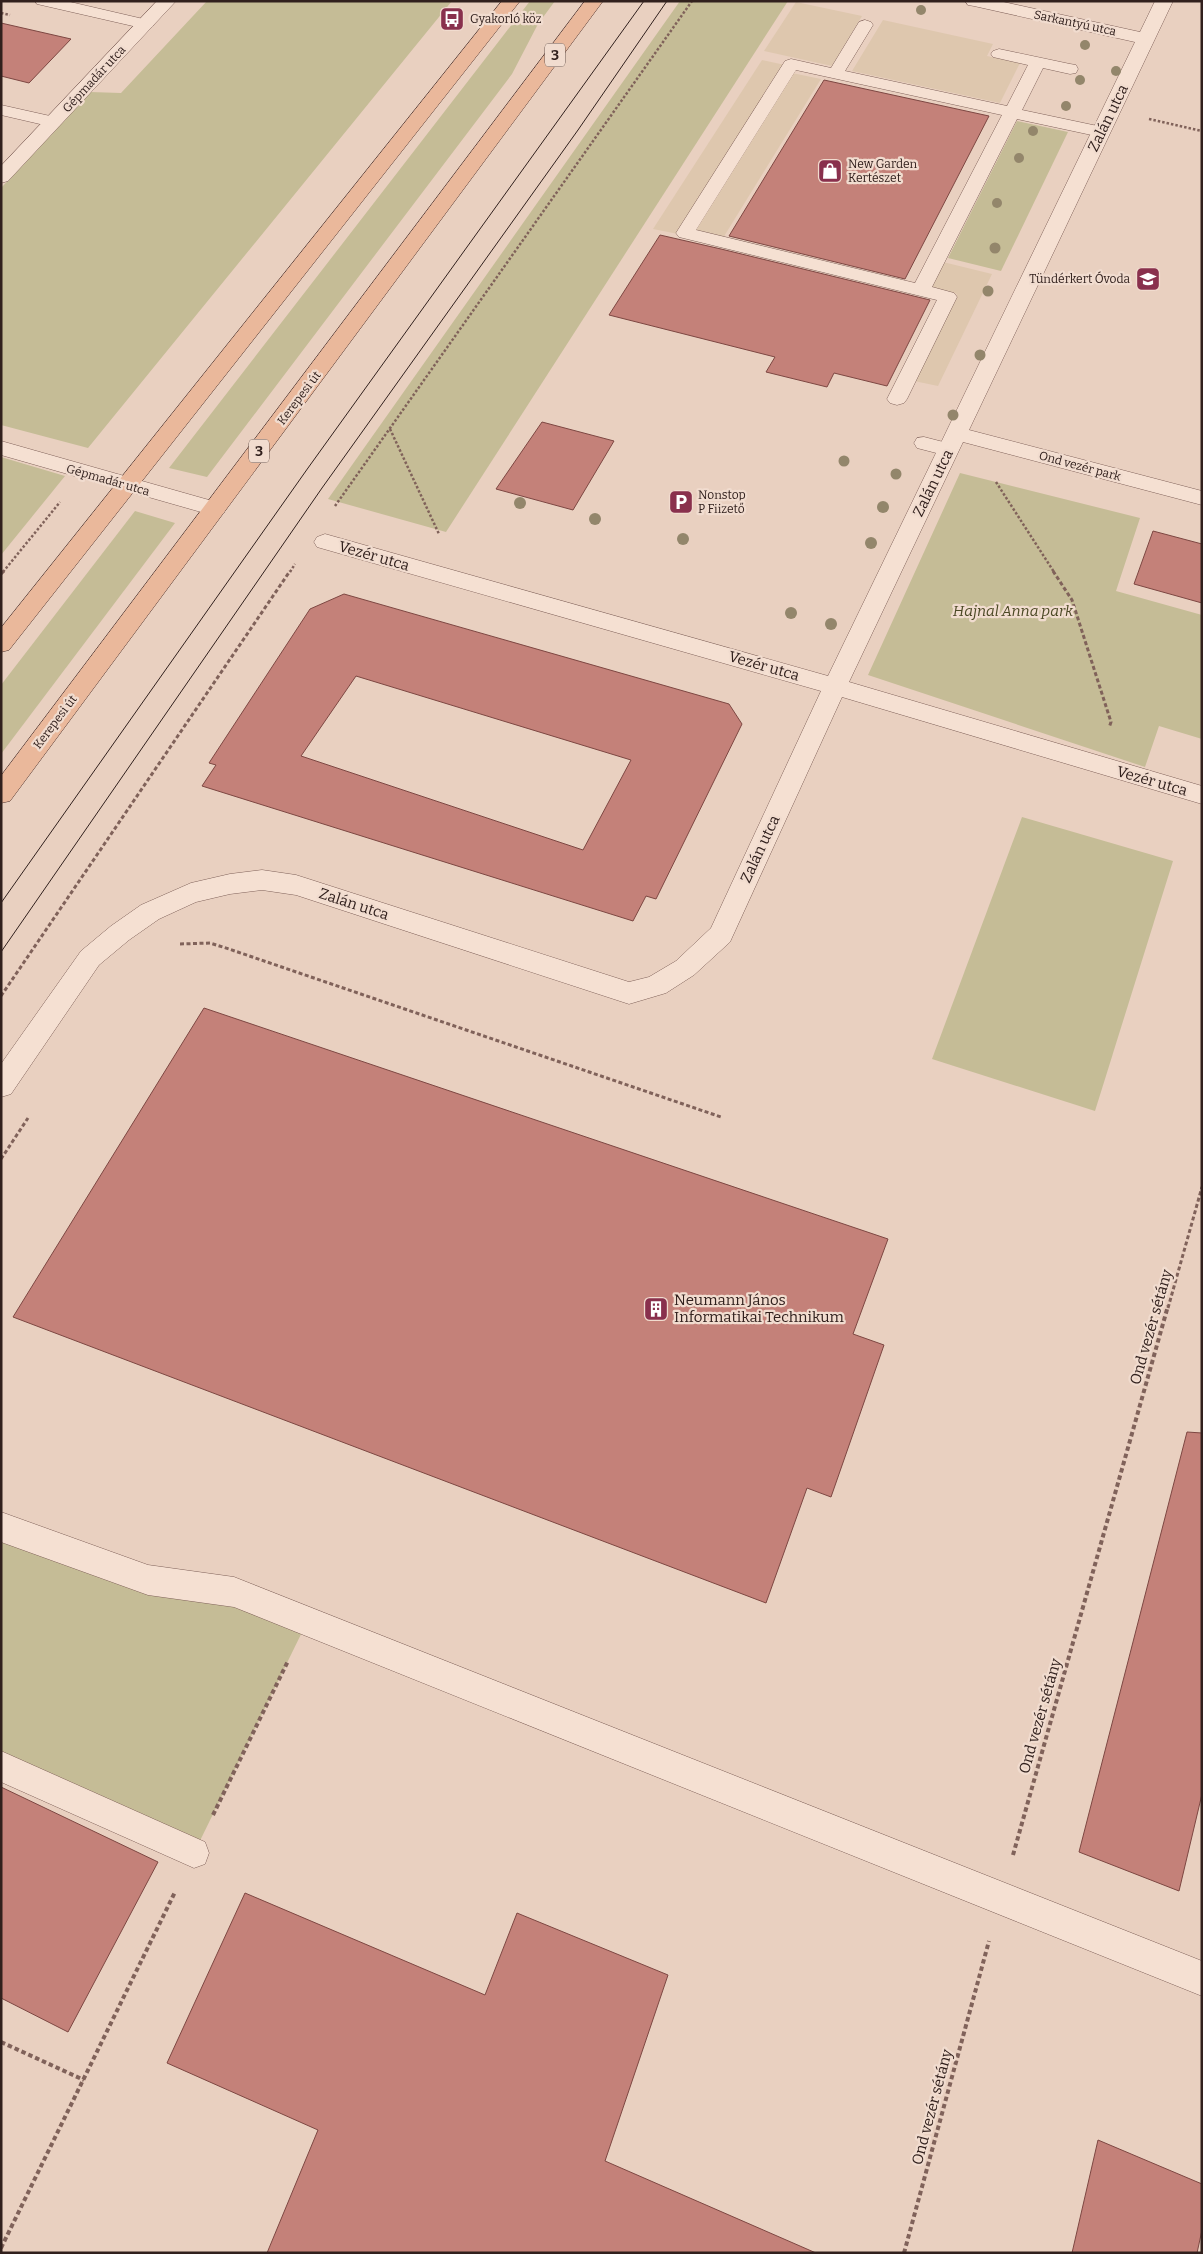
<svg xmlns="http://www.w3.org/2000/svg" width="1203" height="2254" font-family="Bitter,serif">
	<style>
		.farmland { fill: #dec7ae }
		.green { fill: #c5bc96 }
		.building { fill: #c48179; stroke: #7d4742; fill-rule: evenodd }
		.lines { fill: none; stroke-linecap: round; stroke-linejoin: round }
		.lane-casing { stroke: #80625a; stroke-width: 1 }
		.street-casing { stroke: #80625a; stroke-width: 1 }
		.primary-casing { stroke: #4e332e; stroke-width: 1 }
		.path-far2 { stroke: #80625a; stroke-width: 2.5; stroke-dasharray: 2.5 2; stroke-linecap: butt }
		.path-far1 { stroke: #80625a; stroke-width: 3; stroke-dasharray: 4 2.5; stroke-linecap: butt }
		.path { stroke: #80625a; stroke-width: 4; stroke-dasharray: 4.5 3; stroke-linecap: butt }
		.lane { fill: #f5e0d2; fill-rule: evenodd }
		.street { fill: #f5e0d2; fill-rule: evenodd }
		.primary { fill: #eab89b; fill-rule: evenodd }
		.tram { stroke: #31201d; stroke-width: 1 }
		.tree { fill: #93866b }
		.labels { text-anchor: middle; stroke-width: 4.5; stroke-linejoin: round; paint-order: stroke }
		.far-poi-label { font-size: 12px; fill: #31201d; stroke: #f1dccf; text-anchor: start }
		.far-street-label { font-size: 12px; fill: #31201d; stroke: #f1dccf }
		.shield { fill: #f1dccf; stroke: #6b5852; stroke-width: 1 }
		.shield-label { font-size: 14px; font-weight: bold; fill: #31201d }
		.street-label { font-size: 15px; fill: #31201d; stroke: #f1dccf }
		.park-label { font-size: 15px; font-style: italic; fill: #4c4925; stroke: #f1dccf }
		.poi-label { font-size: 15px; fill: #31201d; stroke: #f1dccf; text-anchor: start }
	</style>
	<rect width="100%" height="100%" fill="#e9d0c0"/>
	<!-- farmland -->
	<g class="farmland">
		<polygon points="796,2 862,16 832,66 764,51"/>
		<polygon points="883,20 993,44 987,56 1020,63 1000,103 852,71"/>
		<polygon points="762,60 785,65 678,234 653,229"/>
		<polygon points="792,73 821,79 723,238 693,231"/>
		<polygon points="943,262 992,274 938,386 914,381 957,294 931,288"/>
	</g>
	<!-- green -->
	<g class="green">
		<polygon points="207,1 452,1 88,448 1,425 1,188 90,92 121,93"/>
		<polygon points="530,1 555,1 538,24 512,74 207,477 169,468"/>
		<polygon points="680,1 788,1 446,532 328,499"/>
		<polygon points="1017,121 1068,132 1001,271 948,258"/>
		<polygon points="1,457 65,476 1,555"/>
		<polygon points="960,473 1140,518 1116,591 1202,615 1202,739 1159,726 1145,767 868,675"/>
		<polygon points="135,511 175,523 1,754 1,685"/>
		<polygon points="1022,817 1173,861 1095,1111 932,1059"/>
		<polygon points="1,1527 308,1620 194,1853 1,1766"/>
	</g>
	<!-- building -->
	<g class="building">
		<polygon points="1,23 71,39 29,83 1,76"/>
		<polygon points="824,80 989,116 905,279 729,236"/>
		<polygon points="660,235 721,249 930,300 887,386 834,373 827,387 766,372 775,357 609,315"/>
		<polygon points="542,422 614,441 573,510 496,489"/>
		<polygon points="1153,531 1202,544 1202,603 1134,584"/>
		<path d="M344,594l385,110 13,20 -86,175 -10,-3 -13,25 -431,-135 14,-21 -7,-2 101,-154zM356,676l275,84 -48,90 -282,-94z"/>
		<polygon points="204,1008 888,1239 853,1334 884,1345 831,1497 807,1488 766,1603 13,1317"/>
		<polygon points="1187,1432 1202,1433 1202,1794 1179,1891 1079,1852"/>
		<polygon points="1,1787 158,1862 68,2032 1,1998"/>
		<polygon points="245,1893 485,1995 517,1913 668,1975 605,2161 816,2253 267,2253 318,2130 167,2063"/>
		<polygon points="1098,2140 1202,2184 1202,2230 1197,2253 1072,2253"/>
	</g>
	<g class="lines">
		<defs>
			<g id="lane">
				<polygon points="35,1 66,1 152,21 154,24 152,27 146,29 37,4"/>
				<path d="M865,20l6,2 2,3 -28,46 162,35 21,-41 -35,-8 -2,-3 2,-3 6,-2 71,15 6,1 2,4 -2,4 -6,1 -27,-6 -21,42 85,18 3,4 -3,4 -6,1 -84,-18 -85,168 22,6 3,4 -50,102 -3,4 -7,2 -7,-2 -3,-4 50,-99 -258,-63 -3,-4 109,-172 6,-2 40,9 28,-46zM796,70l206,45 -87,168 -219,-53z"/>
				<polygon points="1,105 59,118 61,122 59,126 53,127 1,115"/>
				<polygon points="924,437 955,445 958,450 955,455 948,456 917,448 914,443 917,438"/>
				<polygon points="1,1751 205,1842 209,1853 205,1864 194,1868 1,1782"/>
			</g>
			<g id="street">
				<polygon points="157,1 176,1 8,181 1,183 1,166"/>
				<polygon points="965,1 999,1 1140,32 1155,1 1173,1 969,430 1202,491 1202,505 963,442 849,682 1202,786 1202,804 842,697 730,942 694,975 666,993 629,1004 296,895 262,890 230,894 196,902 159,919 129,940 99,965 11,1094 1,1097 1,1064 81,951 111,926 141,905 191,883 230,874 262,870 296,875 629,982 649,977 676,961 711,928 821,691 317,547 314,542 317,537 325,534 828,676 1135,42 974,6 968,5"/>
				<polygon points="1,441 223,504 226,509 223,514 215,516 1,455"/>
				<polygon points="1,1512 148,1565 234,1577 1202,1961 1202,1996 234,1607 148,1595 1,1542"/>
			</g>
			<g id="primary">
				<polygon points="502,1 520,1 9,650 1,652 1,628"/>
				<polygon points="585,1 603,1 10,801 1,803 1,776"/>
			</g>
		</defs>
		<!-- lane casing -->
		<use href="#lane" class="lane-casing"/>
		<!-- street casing -->
		<use href="#street" class="street-casing"/>
		<!-- primary casing -->
		<use href="#primary" class="primary-casing"/>
		<!-- path-far2 -->
		<g class="path-far2">
			<polyline points="1,13 10,15"/>
			<polyline points="1149,119 1202,131"/>
			<polyline points="390,429 439,534"/>
			<polyline points="996,482 1054,572"/>
			<polyline points="335,506 692,1"/>
			<polyline points="3,572 60,502"/>
			<polyline points="290,572 295,564"/>
		</g>
		<!-- path-far1 -->
		<g class="path-far1">
			<polyline points="1053,571 1072,600 1111,722 1109,728"/>
			<polyline points="1,574 4,571"/>
			<polyline points="180,944 210,943 229,949 721,1117"/>
			<polyline points="1,996 290,571"/>
			<polyline points="1,1159 28,1118"/>
			<polyline points="1168,1308 1202,1187"/>
		</g>
		<!-- path -->
		<g class="path">
			<polyline points="213,1815 288,1661"/>
			<polyline points="1013,1855 1168,1306"/>
			<polyline points="1,2042 84,2080"/>
			<polyline points="1,2248 175,1892"/>
			<polyline points="904,2253 989,1941"/>
		</g>
		<!-- lane -->
		<use href="#lane" class="lane"/>
		<!-- street -->
		<use href="#street" class="street"/>
		<!-- primary -->
		<use href="#primary" class="primary"/>
		<!-- tram -->
		<g class="tram">
			<polyline points="1,903 308,468 644,1"/>
			<polyline points="1,952 322,488 578,130 667,1"/>
		</g>
	</g>
	<!-- trees -->
	<g class="tree">
		<circle cx="921" cy="10" r="5"/>
		<circle cx="1085" cy="45" r="5"/>
		<circle cx="1116" cy="71" r="5"/>
		<circle cx="1080" cy="80" r="5"/>
		<circle cx="1066" cy="106" r="5"/>
		<circle cx="1033" cy="131" r="5"/>
		<circle cx="1019" cy="158" r="5"/>
		<circle cx="997" cy="203" r="5"/>
		<circle cx="995" cy="248" r="5.5"/>
		<circle cx="988" cy="291" r="5.5"/>
		<circle cx="980" cy="355" r="5.5"/>
		<circle cx="953" cy="415" r="5.5"/>
		<circle cx="844" cy="461" r="5.5"/>
		<circle cx="896" cy="474" r="5.5"/>
		<circle cx="520" cy="503" r="6"/>
		<circle cx="883" cy="507" r="6"/>
		<circle cx="595" cy="519" r="6"/>
		<circle cx="683" cy="539" r="6"/>
		<circle cx="871" cy="543" r="6"/>
		<circle cx="791" cy="613" r="6"/>
		<circle cx="831" cy="624" r="6"/>
	</g>
	<!-- icons -->
	<defs>
		<symbol id="bus-square" viewBox="-11 -11 22 22"><rect x="-9" y="-9" width="18" height="18" rx="4" fill="#89304d" stroke="#f1dccf"/><path d="M-5-6H5V4H4V6H2V4H-2V6H-4V4H-5ZM-3.5-4V0h7V-4ZM-3.5 1.2v1.5H-2V1.2ZM2 1.2v1.5H3.5V1.2Z" fill="#fff"/></symbol>
		<symbol id="shop-square" viewBox="-11 -11 22 22"><rect x="-9" y="-9" width="18" height="18" rx="4" fill="#89304d" stroke="#f1dccf"/><path d="M-5-2.5h2.3a2.7 3.5 0 0 1 5.4 0H5L5.5 6h-11ZM-1.5-2.5h3a1.5 2.3 0 0 0-3 0Z" fill="#fff"/></symbol>
		<symbol id="school-square" viewBox="-11 -11 22 22"><rect x="-9" y="-9" width="18" height="18" rx="4" fill="#89304d" stroke="#f1dccf"/><path d="M0-5L7-2L0 1L-7-2ZM-4 1L0 2.5L4 1V4Q0 6-4 4Z" fill="#fff"/></symbol>
		<symbol id="parking-square" viewBox="-11 -11 22 22"><rect x="-9" y="-9" width="18" height="18" rx="4" fill="#89304d" stroke="#f1dccf"/><path d="M-3.5-5.5H1a3.5 3.5 0 0 1 0 7H-1V5.5H-3.5ZM-1-3.4V-.6H.8a1.4 1.4 0 0 0 0-2.8Z" fill="#fff"/></symbol>
		<symbol id="building-square" viewBox="-11 -11 22 22"><rect x="-9" y="-9" width="18" height="18" rx="4" fill="#89304d" stroke="#f1dccf"/><path d="M-4-6H4V6H1V3H-1V6H-4ZM-2.5-4.3h1.7v1.8h-1.7ZM.8-4.3h1.7v1.8H.8ZM-2.5-1h1.7V.8h-1.7ZM.8-1h1.7V.8H.8Z" fill="#fff"/></symbol>
	</defs>
	<g fill-rule="evenodd">
		<use href="#bus-square" x="438" y="5" width="28" height="28"/>
		<use href="#shop-square" x="816" y="157" width="28" height="28"/>
		<use href="#school-square" x="1134" y="265" width="28" height="28"/>
		<use href="#parking-square" x="667" y="488" width="28" height="28"/>
		<use href="#building-square" x="642" y="1295" width="28" height="28"/>
	</g>
	<g class="labels">
		<!-- far-poi labels -->
		<g class="far-poi-label">
			<text x="470" y="23">Gyakorló köz</text>
			<text x="848" y="168">New Garden<tspan x="848" dy="14">Kertészet</tspan></text>
			<text x="1130" y="283" text-anchor="end">Tündérkert Óvoda</text>
			<text x="698" y="499">Nonstop<tspan x="698" dy="14">P Fiizető</tspan></text>
		</g>
		<!-- far-street labels -->
		<g class="far-street-label">
			<text transform="translate(1075 23) rotate(12)" y="4">Sarkantyú utca</text>
			<text transform="translate(94 79) rotate(-47)" y="4">Gépmadár utca</text>
			<text transform="translate(299 398) rotate(-53)" y="4">Kerepesi út</text>
			<text transform="translate(1080 466) rotate(15)" y="4">Ond vezér park</text>
			<text transform="translate(108 480) rotate(16)" y="4">Gépmadár utca</text>
			<text transform="translate(55 722) rotate(-53)" y="4">Kerepesi út</text>
		</g>
		<!-- shield labels -->
		<g class="shield">
			<rect x="545" y="43.5" width="20" height="23" rx="4"/>
			<rect x="249" y="439.5" width="20" height="23" rx="4"/>
		</g>
		<g class="shield-label">
			<text x="555" y="60">3</text>
			<text x="259" y="456">3</text>
		</g>
		<!-- street labels -->
		<g class="street-label">
			<text transform="translate(1108 118) rotate(-64)" y="5">Zalán utca</text>
			<text transform="translate(933 483) rotate(-64)" y="5">Zalán utca</text>
			<text transform="translate(374 556) rotate(16)" y="5">Vezér utca</text>
			<text transform="translate(764 666) rotate(16)" y="5">Vezér utca</text>
			<text transform="translate(1152 781) rotate(16)" y="5">Vezér utca</text>
			<text transform="translate(760 849) rotate(-65)" y="5">Zalán utca</text>
			<text transform="translate(354 904) rotate(18)" y="5">Zalán utca</text>
			<text transform="translate(1151 1327) rotate(-74)" y="5">Ond vezér sétány</text>
			<text transform="translate(1040 1716) rotate(-74)" y="5">Ond vezér sétány</text>
			<text transform="translate(932 2107) rotate(-75)" y="5">Ond vezér sétány</text>
		</g>
		<!-- park labels -->
		<g class="park-label">
			<text x="1013" y="616">Hajnal Anna park</text>
		</g>
		<!-- poi labels -->
		<g class="poi-label">
			<text x="674" y="1305">Neumann János<tspan x="674" dy="17">Informatikai Technikum</tspan></text>
		</g>
	</g>
	<!-- border -->
	<rect width="1203" height="2254" fill="none" stroke="#31201d" stroke-width="5"/>
</svg>
